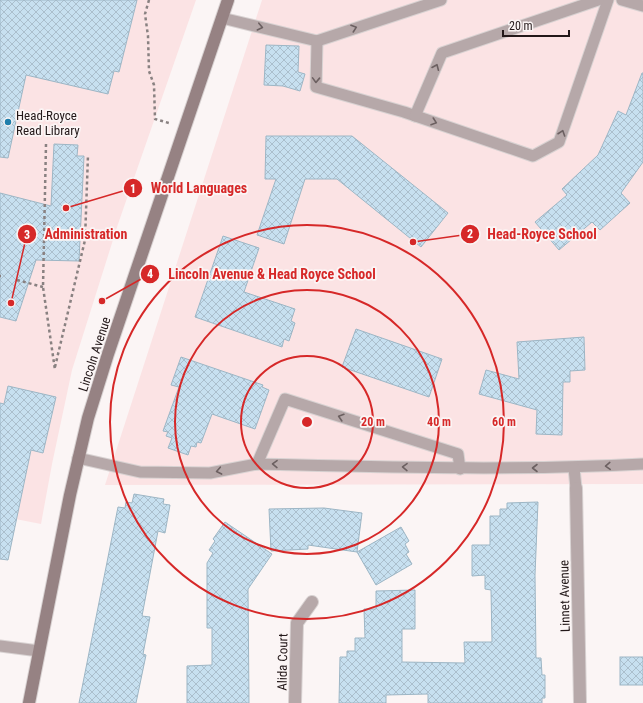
<svg xmlns="http://www.w3.org/2000/svg" width="643" height="703" font-family="'Roboto Condensed',sans-serif">
	<style>
		.built { fill: #fbe3e4 }
		.building { fill: url(#building-cross-hatch); stroke: #9db6c5 }
		.lines { fill: none; stroke-linecap: round; stroke-linejoin: round }
		.service-casing { stroke: #d8d2d2; stroke-width: 13 }
		.minor-casing { stroke: #d8d2d2; stroke-width: 14 }
		.secondary-casing { stroke: #d8d2d2; stroke-width: 14 }
		.path { stroke: #898181; stroke-width: 2.5; stroke-dasharray: 3 3; stroke-linecap: butt }
		.service { stroke: #b6a8a9; stroke-width: 11 }
		.minor { stroke: #b6a8a9; stroke-width: 12 }
		.secondary { stroke: #968283; stroke-width: 12 }
		.oneway { stroke: #6c6061 }
		.ring { fill: none; stroke: #d62828; stroke-width: 2 }
		.poi-dot { fill: #207eab; stroke: #fbf5f5; stroke-width: 1.5 }
		.labels { text-anchor: middle; stroke-width: 3.5; stroke-linejoin: round; paint-order: stroke }
		.poi-label { font-size: 13px; fill: #231819; stroke: #fbf5f5; text-anchor: start }
		.street-label { font-size: 13px; fill: #231819; stroke: #fbf5f5 }
		.centre { fill: #d62828; stroke: #fbf5f5; stroke-width: 2 }
		.ring-label { font-size: 12px; text-anchor: middle; font-weight: bold; fill: #d62828; stroke: #fbf5f5; stroke-width: 3.5; stroke-linejoin: round; paint-order: stroke }
		.leader { fill: none; stroke: #d62828; stroke-width: 1.5 }
		.callout-dot { fill: #d62828; stroke: #fbf5f5; stroke-width: 1.5 }
		.mark-label { font-size: 12px; text-anchor: middle; font-weight: bold; fill: #fff }
		.callout-label { font-size: 14px; text-anchor: middle; font-weight: bold; fill: #d62828; stroke: #fbf5f5; stroke-width: 3.5; stroke-linejoin: round; paint-order: stroke }
	</style>
	<defs>
		<pattern id="building-cross-hatch" width="8" height="8" patternUnits="userSpaceOnUse"><rect width="8" height="8" fill="#c7e0f0"/><path d="M0 0l8 8M0 8l8-8" fill="none" stroke="#abbfcd"/></pattern>
	</defs>
	<rect width="100%" height="100%" fill="#fbf5f5"/>
	<!-- built -->
	<g class="built">
		<polygon points="0,0 196,0 118,224 72,370 52,464 41,524 0,516"/>
		<polygon points="262,0 643,0 643,484 105,485"/>
	</g>
	<!-- building -->
	<g class="building">
		<polygon points="0,0 137,0 119,72 114,71 108,94 26,75 8,158 0,157"/>
		<polygon points="266,45 299,46 298,72 305,74 300,91 283,86 264,85"/>
		<polygon points="642,73 643,73 643,162 621,193 630,203 600,230 592,222 559,250 535,222 567,195 562,189 598,155 618,111 626,115"/>
		<polygon points="266,136 352,136 448,213 421,247 337,179 305,179 284,244 257,235 276,179 265,179"/>
		<polygon points="54,144 78,145 77,156 84,156 79,261 36,260 16,321 0,317 0,193 51,206"/>
		<polygon points="223,236 259,248 244,292 295,309 291,321 295,323 289,341 284,339 282,347 195,317"/>
		<polygon points="356,329 442,359 429,397 342,367"/>
		<polygon points="584,337 585,370 570,371 570,382 563,382 562,435 536,434 537,410 479,394 486,370 519,379 517,342"/>
		<polygon points="181,357 263,385 262,387 269,390 255,429 212,414 201,443 197,442 196,447 191,446 188,455 168,448 172,438 166,436 168,432 163,431 179,387 171,385"/>
		<polygon points="8,386 56,397 43,453 31,450 8,560 0,559 0,403 4,404"/>
		<polygon points="134,494 164,499 163,504 170,505 165,533 158,531 142,616 150,617 143,654 146,655 136,703 79,703 118,507 125,508 126,502 132,503"/>
		<polygon points="538,502 535,575 536,658 541,658 542,675 545,675 545,698 542,698 542,703 428,703 428,694 386,695 386,703 339,703 340,657 347,657 347,651 355,651 355,638 365,638 364,609 376,609 376,591 415,590 415,629 402,629 402,662 465,663 464,642 492,642 491,590 485,589 485,575 472,576 472,545 490,545 490,516 500,516 500,509 507,509 507,503"/>
		<polygon points="324,508 362,513 357,552 308,545 308,549 271,551 269,509"/>
		<polygon points="225,522 272,554 248,589 249,703 187,703 187,666 212,665 212,628 207,628 207,563 213,553 209,550 215,541 213,539"/>
		<polygon points="401,527 409,541 405,544 409,552 406,554 412,564 376,585 357,552"/>
		<rect x="620" y="657" width="23" height="28"/>
	</g>
	<g class="lines">
		<defs>
			<g id="service">
				<polyline points="622,0 643,6"/>
				<polyline points="222,18 317,41 441,0"/>
				<polyline points="317,41 316,87 404,112 533,156 559,142 608,0"/>
				<polyline points="415,116 442,53 598,0"/>
				<polyline points="78,458 140,472 210,473 257,464 285,399 458,454 460,469"/>
				<path d="M257,464c129,3 257,7 386,0"/>
				<polyline points="574,468 576,488"/>
				<polyline points="0,646 39,651"/>
			</g>
			<g id="minor">
				<polyline points="576,488 580,703"/>
				<polyline points="295,703 297,623 312,602"/>
			</g>
			<polyline id="secondary" points="29,703 70,495 88,418 108,354 228,0"/>
		</defs>
		<!-- service casing -->
		<use href="#service" class="service-casing"/>
		<!-- minor casing -->
		<use href="#minor" class="minor-casing"/>
		<!-- secondary casing -->
		<use href="#secondary" class="secondary-casing"/>
		<!-- path -->
		<g class="path">
			<polyline points="149,0 145,14 148,36 149,71 154,85 155,119 169,123"/>
			<polyline points="46,144 43,287 55,370"/>
			<polyline points="0,276 1,276"/>
			<polyline points="17,280 43,287"/>
			<polyline points="55,367 85,240 88,155"/>
		</g>
		<!-- service -->
		<use href="#service" class="service"/>
		<!-- minor -->
		<use href="#minor" class="minor"/>
		<!-- secondary -->
		<use href="#secondary" class="secondary"/>
	</g>
	<!-- one-way arrows -->
	<defs><path id="oneway-chevron" d="M-2-3.5L2.5 0L-2 3.5" fill="none" stroke-width="1.6" stroke-linecap="round" stroke-linejoin="round"/></defs>
	<g class="oneway">
		<use href="#oneway-chevron" transform="translate(260 27) rotate(13)"/>
		<use href="#oneway-chevron" transform="translate(354 28) rotate(-19)"/>
		<use href="#oneway-chevron" transform="translate(436 67) rotate(-67)"/>
		<use href="#oneway-chevron" transform="translate(316 80) rotate(92)"/>
		<use href="#oneway-chevron" transform="translate(434 122) rotate(19)"/>
		<use href="#oneway-chevron" transform="translate(562 133) rotate(-71)"/>
		<use href="#oneway-chevron" transform="translate(341 417) rotate(-163)"/>
		<use href="#oneway-chevron" transform="translate(275 464) rotate(-179)"/>
		<use href="#oneway-chevron" transform="translate(608 466) rotate(177)"/>
		<use href="#oneway-chevron" transform="translate(405 467) rotate(-179)"/>
		<use href="#oneway-chevron" transform="translate(535 468) rotate(180)"/>
		<use href="#oneway-chevron" transform="translate(219 471) rotate(169)"/>
	</g>
	<!-- distance rings -->
	<g class="ring">
		<circle cx="307" cy="422" r="66"/>
		<circle cx="307" cy="422" r="132"/>
		<circle cx="307" cy="422" r="197"/>
	</g>
	<!-- markers -->
	<circle class="poi-dot" cx="8" cy="122" r="4"/>
	<g class="labels">
		<!-- poi labels -->
		<g class="poi-label">
			<text x="16" y="120">Head-Royce<tspan x="16" dy="15">Read Library</tspan></text>
		</g>
		<!-- street labels -->
		<g class="street-label">
			<text transform="translate(94 354) rotate(-72)" y="5">Lincoln Avenue</text>
			<text transform="translate(564 596) rotate(-91)" y="5">Linnet Avenue</text>
			<text transform="translate(282 662) rotate(-89)" y="5">Alida Court</text>
		</g>
	</g>
	<circle cx="307" cy="422" r="6" class="centre"/>
	<g class="ring-label">
		<text x="373" y="426">20 m</text>
		<text x="439" y="426">40 m</text>
		<text x="504" y="426">60 m</text>
	</g>
	<!-- callouts -->
	<path class="leader" d="M66 208L133 188M413 242L470 234M11 303L27 234M102 301L150 274"/>
	<g class="callout-dot">
		<circle cx="66" cy="208" r="4"/>
		<circle cx="413" cy="242" r="4"/>
		<circle cx="11" cy="303" r="4"/>
		<circle cx="102" cy="301" r="4"/>
		<circle cx="133" cy="188" r="10"/>
		<circle cx="470" cy="234" r="10"/>
		<circle cx="27" cy="234" r="10"/>
		<circle cx="150" cy="274" r="10"/>
	</g>
	<g class="mark-label">
		<text x="133" y="193">1</text>
		<text x="470" y="238">2</text>
		<text x="27" y="239">3</text>
		<text x="150" y="278">4</text>
	</g>
	<g class="callout-label">
		<text x="199" y="193">World Languages</text>
		<text x="542" y="239">Head-Royce School</text>
		<text x="86" y="239">Administration</text>
		<text x="272" y="279">Lincoln Avenue &amp; Head Royce School</text>
	</g>
	<!-- scale -->
	<path d="M503 30v6h66v-6" fill="none" stroke="#231819" stroke-width="2"/>
	<text x="509" y="30" font-size="12" fill="#231819" stroke="#fbf5f5" stroke-width="3" paint-order="stroke">20 m</text>
</svg>
